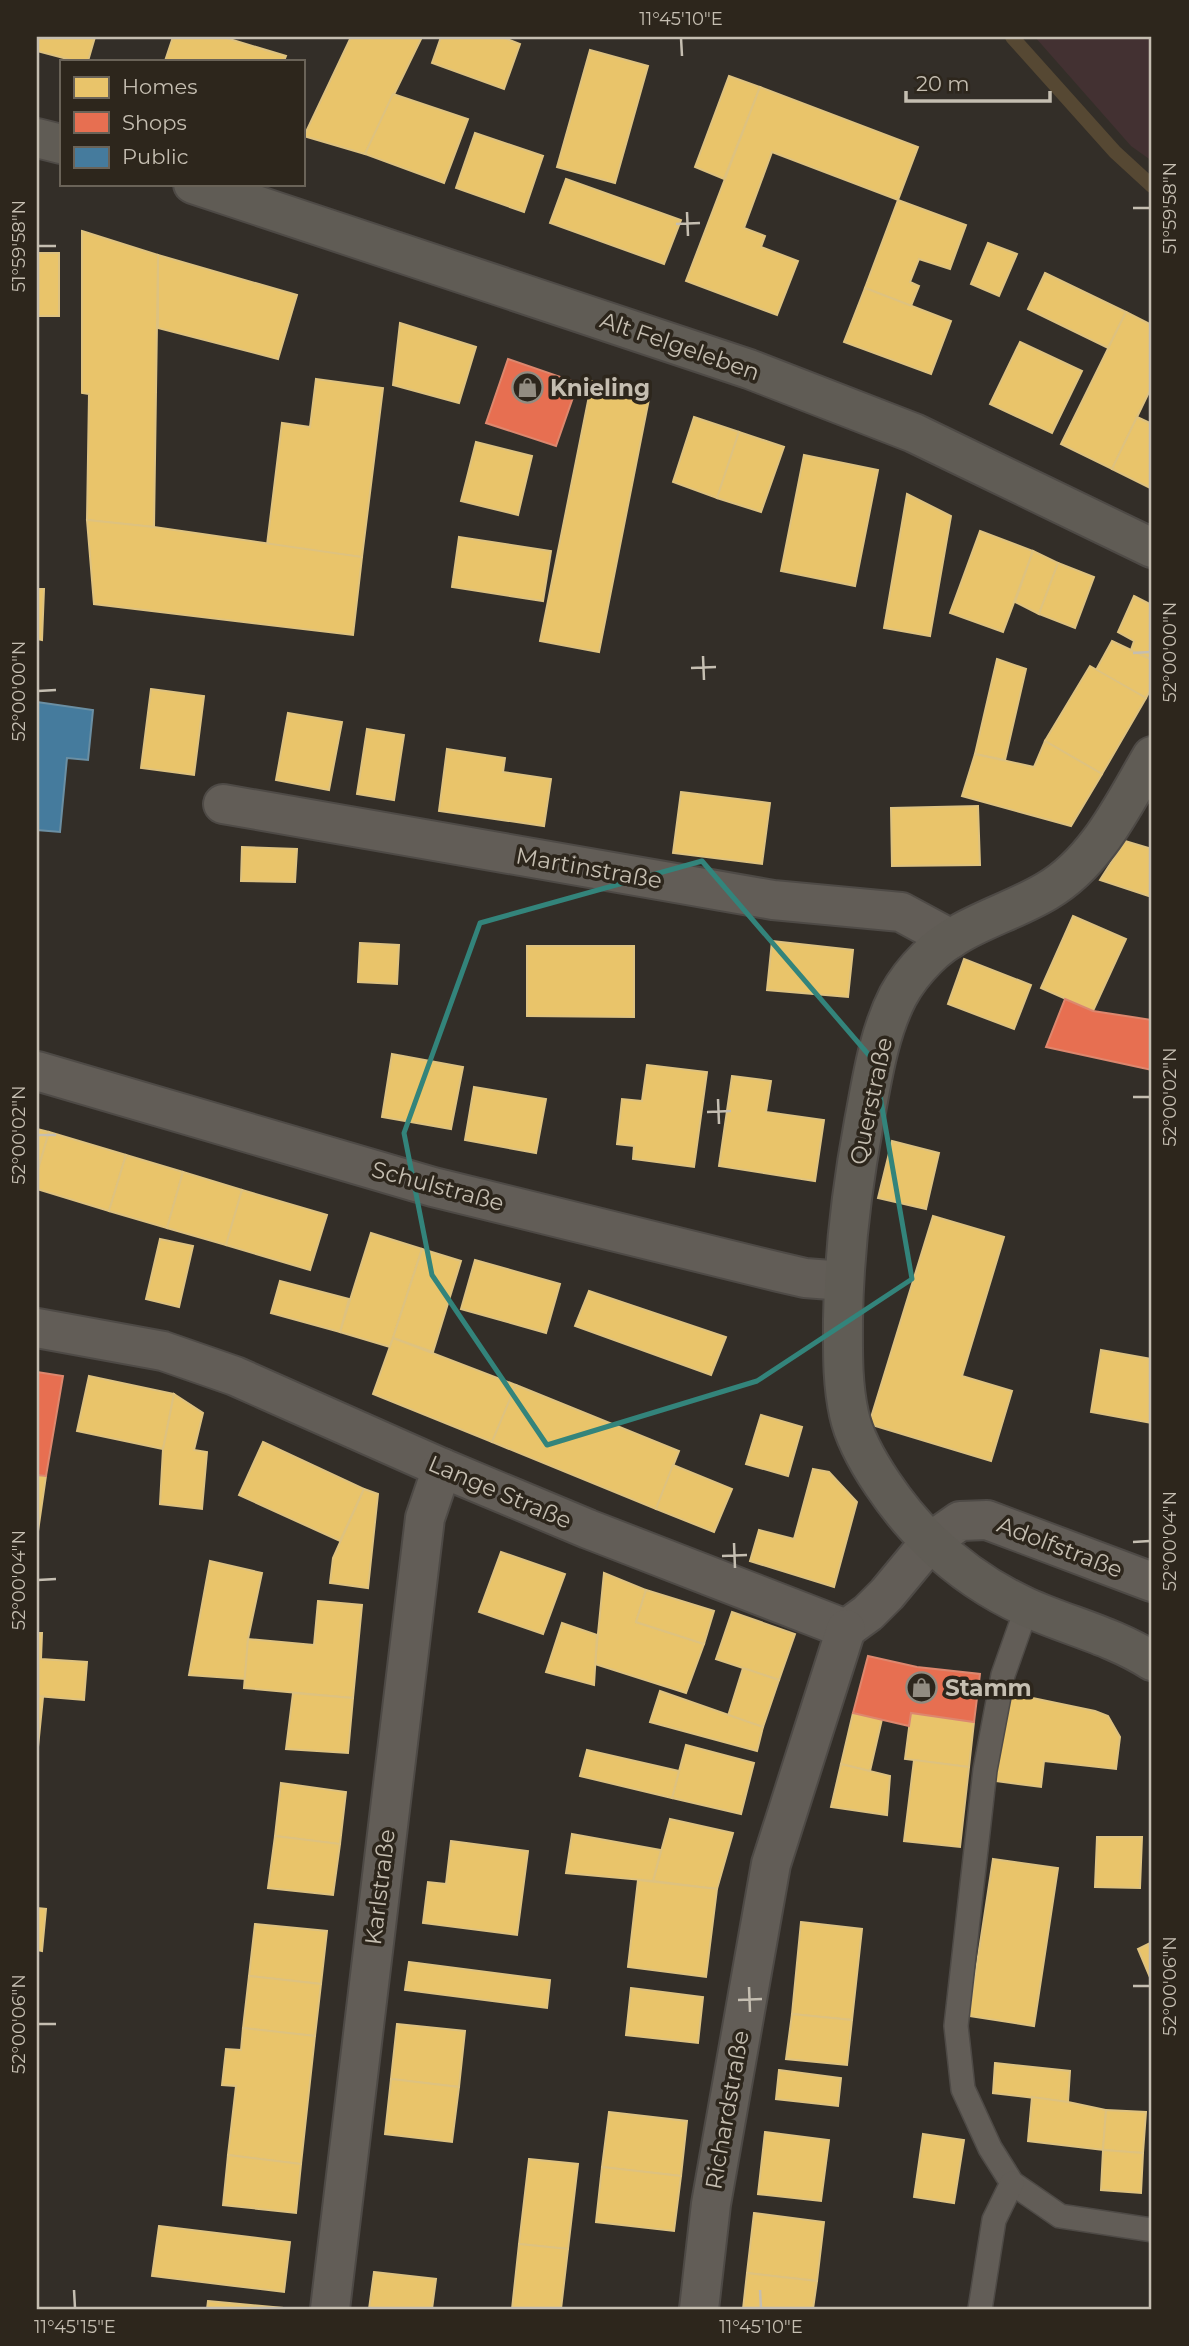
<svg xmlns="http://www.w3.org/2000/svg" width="1189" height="2346" font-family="Montserrat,sans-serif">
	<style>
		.green { fill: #433132 }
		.homes { fill: #e9c46a; stroke: #dec27f; stroke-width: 2 }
		.shops { fill: #e76f51; stroke: #dd876e; stroke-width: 2 }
		.public { fill: #457b9d; stroke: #6b8fa3; stroke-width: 2 }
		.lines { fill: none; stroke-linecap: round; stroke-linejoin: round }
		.stream { stroke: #564833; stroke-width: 14 }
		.lane-casing { stroke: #4e4a46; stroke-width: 26 }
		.street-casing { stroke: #4e4a46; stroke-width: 42 }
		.secondary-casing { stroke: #4e4a46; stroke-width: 42 }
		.lane { stroke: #625d57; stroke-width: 23 }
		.street { stroke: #625d57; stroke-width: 38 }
		.secondary { stroke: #605c55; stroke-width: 38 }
		.marked { fill: none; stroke: #33847b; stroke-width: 5; stroke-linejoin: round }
		.ticks { fill: none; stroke: #c5beb1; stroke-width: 2.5 }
		.labels { text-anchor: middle; stroke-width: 7; stroke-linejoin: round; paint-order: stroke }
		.street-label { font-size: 23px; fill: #c5beb1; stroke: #2d261c }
		.poi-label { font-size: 23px; font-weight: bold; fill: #c5beb1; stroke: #2d261c; text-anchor: start }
		.neatline { fill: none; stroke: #c5beb1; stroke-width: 2.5 }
		.ticks-label { font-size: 18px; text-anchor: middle; fill: #c5beb1 }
	</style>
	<rect width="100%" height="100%" fill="#332e28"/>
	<!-- green -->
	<polygon class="green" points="1035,37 1152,37 1152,161 1131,146"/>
	<!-- homes -->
	<g class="homes">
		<polygon points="37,37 95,37 88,61 75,61 37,51"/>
		<polygon points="173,37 223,37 286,56 284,61 165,61"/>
		<polygon points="351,37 422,37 365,154 304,136"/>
		<polygon points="441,37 502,37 520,44 504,89 432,63"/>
		<polygon points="590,50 648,66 615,183 557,167"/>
		<polygon points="729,76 760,87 724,179 695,167"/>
		<polygon points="760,87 918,147 898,200 772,152 744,228 765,236 761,247 798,261 777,315 686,281"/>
		<polygon points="393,94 468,119 444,183 365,154"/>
		<polygon points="475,133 543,156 524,212 456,188"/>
		<polygon points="566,179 681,220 664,264 550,223"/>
		<polygon points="898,200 966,225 950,269 919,259 910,282 919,286 911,306 865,288"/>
		<polygon points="82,231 158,255 154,527 87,520 89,394 82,393"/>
		<polygon points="988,243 1017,254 999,296 971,284"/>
		<rect x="37" y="253" width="22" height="63"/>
		<polygon points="158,255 297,295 278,359 158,328"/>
		<polygon points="1045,273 1126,312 1108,348 1028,309"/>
		<polygon points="865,288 951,321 931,374 844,342"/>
		<polygon points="1126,312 1152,325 1152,386 1112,469 1061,444"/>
		<polygon points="400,323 476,347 459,403 393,385"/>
		<polygon points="1020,342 1082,371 1052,433 990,404"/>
		<polygon points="316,379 383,388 362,557 267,545 282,423 310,427"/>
		<polygon points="592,381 649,399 599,652 540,641"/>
		<polygon points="694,417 739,432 717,498 673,482"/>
		<polygon points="1137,417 1152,424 1152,489 1112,469"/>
		<polygon points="739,432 784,447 761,512 717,498"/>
		<polygon points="476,442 532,456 518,515 461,501"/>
		<polygon points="804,455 878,470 855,586 781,571"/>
		<polygon points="907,494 951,516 930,636 884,628"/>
		<polygon points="87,520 154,527 362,557 353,635 94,604"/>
		<polygon points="980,531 1033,551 1003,632 950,613"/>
		<polygon points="459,537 551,551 543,601 452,587"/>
		<polygon points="1033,551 1058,563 1039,614 1015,602"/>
		<polygon points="1058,563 1094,577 1075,628 1039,614"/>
		<polygon points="37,589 44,589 42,640 37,639"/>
		<polygon points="1134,596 1152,605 1152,660 1131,650 1134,641 1118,632"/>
		<polygon points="1112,641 1152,660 1152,687 1146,698 1096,670"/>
		<polygon points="997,659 1026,669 1005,760 975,754"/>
		<polygon points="1090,666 1146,698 1102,774 1045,741"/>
		<polygon points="151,689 204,696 194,775 141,768"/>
		<polygon points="288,713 342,722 329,790 276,780"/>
		<polygon points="367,729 404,735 394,800 357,794"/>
		<polygon points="1045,741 1102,774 1071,826 962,796 975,754 1034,767"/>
		<polygon points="447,749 505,758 503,772 551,779 544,826 439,811"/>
		<polygon points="681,792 770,803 762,864 673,853"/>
		<polygon points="978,806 980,865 892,866 891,808"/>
		<polygon points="1125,841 1152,849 1152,897 1100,880"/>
		<polygon points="242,847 297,849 295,882 241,881"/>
		<polygon points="1073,916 1126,939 1093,1011 1041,988"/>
		<polygon points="772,941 853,950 848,997 767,990"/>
		<polygon points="360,943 399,945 397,984 358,982"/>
		<polygon points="527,946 634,946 634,1017 527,1016"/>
		<polygon points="964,959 1031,985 1014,1029 948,1004"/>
		<polygon points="392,1054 463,1067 451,1129 382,1117"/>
		<polygon points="647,1065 707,1072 694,1167 633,1159 634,1146 617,1144 622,1099 642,1101"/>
		<polygon points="732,1076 771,1081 766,1112 824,1120 815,1181 719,1166"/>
		<polygon points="474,1087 546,1099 536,1153 465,1140"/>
		<polygon points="37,1129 49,1132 37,1173"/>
		<polygon points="49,1132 126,1155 109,1211 37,1189 37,1173"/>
		<polygon points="892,1141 939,1153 926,1209 878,1198"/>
		<polygon points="126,1155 183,1172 167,1228 109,1211"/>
		<polygon points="183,1172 242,1190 226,1245 167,1228"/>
		<polygon points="242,1190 327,1215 310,1270 226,1245"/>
		<polygon points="933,1216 1004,1237 962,1376 1012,1391 991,1461 869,1424"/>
		<polygon points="371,1233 422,1249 390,1347 340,1332"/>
		<polygon points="160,1239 193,1246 179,1307 146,1299"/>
		<polygon points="422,1249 461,1261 433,1352 393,1338"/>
		<polygon points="475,1260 560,1284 546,1333 461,1309"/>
		<polygon points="280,1281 349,1299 340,1332 271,1313"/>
		<polygon points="589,1291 726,1337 711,1375 575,1326"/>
		<polygon points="393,1338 516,1385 492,1442 373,1394"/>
		<polygon points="1101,1350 1152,1359 1152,1423 1091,1412"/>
		<polygon points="89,1376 174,1394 163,1449 77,1431"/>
		<polygon points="516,1385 679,1451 656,1509 492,1442"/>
		<polygon points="174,1394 203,1413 194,1450 207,1452 202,1509 160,1504 163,1449"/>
		<polygon points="761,1415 802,1427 788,1476 746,1464"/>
		<polygon points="263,1442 364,1489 340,1541 239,1495"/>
		<polygon points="673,1465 732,1489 714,1532 656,1509"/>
		<polygon points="813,1469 829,1472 857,1502 834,1587 750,1561 759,1530 794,1539"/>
		<polygon points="37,1475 46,1476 37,1538"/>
		<polygon points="364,1489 378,1494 368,1588 330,1583 333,1558"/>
		<polygon points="501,1552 565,1574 543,1634 479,1612"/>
		<polygon points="210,1561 262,1573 248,1639 245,1679 189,1675"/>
		<polygon points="604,1573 646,1590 636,1622 704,1644 686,1693 595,1664"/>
		<polygon points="646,1590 714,1611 704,1644 636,1622"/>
		<polygon points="318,1601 362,1605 353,1698 244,1688 248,1639 314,1645"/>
		<polygon points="732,1612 795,1634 779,1680 716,1659"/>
		<polygon points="562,1623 597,1635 594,1685 546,1672"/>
		<polygon points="37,1633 42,1633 41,1659 87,1662 84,1700 37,1696"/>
		<polygon points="743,1668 779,1680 763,1727 728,1716"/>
		<polygon points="660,1691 763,1727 757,1751 650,1722"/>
		<polygon points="293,1693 353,1698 348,1753 286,1749"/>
		<polygon points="1009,1693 1095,1711 1108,1716 1120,1737 1116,1769 1044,1761 1041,1787 995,1781"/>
		<polygon points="37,1696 43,1697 37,1757"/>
		<polygon points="853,1713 882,1719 870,1771 841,1764"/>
		<polygon points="911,1713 974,1722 969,1767 905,1759"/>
		<polygon points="686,1745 754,1763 741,1814 672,1798"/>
		<polygon points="587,1750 679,1771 672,1798 580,1776"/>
		<polygon points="914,1760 969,1767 960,1847 904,1841"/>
		<polygon points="841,1764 890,1776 887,1815 831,1807"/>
		<polygon points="281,1783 346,1792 340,1844 275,1836"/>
		<polygon points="670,1819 733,1833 717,1889 653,1881"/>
		<polygon points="572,1834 661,1850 653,1881 566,1873"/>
		<polygon points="275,1836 340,1844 333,1895 268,1888"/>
		<polygon points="1097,1837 1142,1837 1140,1888 1095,1887"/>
		<polygon points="451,1841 528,1851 517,1935 423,1923 428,1882 446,1884"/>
		<polygon points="993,1859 1058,1868 1034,2026 969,2016"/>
		<polygon points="638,1880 717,1889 706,1977 628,1967"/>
		<polygon points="37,1908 46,1909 42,1951 37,1950"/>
		<polygon points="801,1922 862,1929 852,2020 792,2014"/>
		<polygon points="255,1924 327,1931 321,1984 249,1976"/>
		<polygon points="1152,1942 1152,1982 1138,1949"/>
		<polygon points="409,1962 550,1980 547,2008 405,1990"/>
		<polygon points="249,1976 321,1984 315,2036 243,2028"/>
		<polygon points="631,1988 703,1997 698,2043 626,2035"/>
		<polygon points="792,2014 852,2020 847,2065 786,2059"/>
		<polygon points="397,2024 465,2031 459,2087 391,2079"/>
		<polygon points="243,2028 315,2036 301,2164 228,2155 236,2086 222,2085 226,2049 241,2050"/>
		<polygon points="995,2063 1070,2071 1068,2102 993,2093"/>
		<polygon points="779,2070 841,2078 838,2106 776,2099"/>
		<polygon points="391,2079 459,2087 452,2142 385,2134"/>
		<polygon points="1032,2097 1068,2102 1106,2110 1103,2150 1028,2141"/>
		<polygon points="1106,2110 1146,2112 1143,2153 1103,2150"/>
		<polygon points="609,2112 687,2121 681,2176 602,2167"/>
		<polygon points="765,2132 829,2140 821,2201 758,2194"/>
		<polygon points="923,2134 964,2140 954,2203 914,2197"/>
		<polygon points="1103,2150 1143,2153 1141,2193 1101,2190"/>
		<polygon points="228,2155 301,2164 296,2213 223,2205"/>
		<polygon points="529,2159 578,2164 568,2249 519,2244"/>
		<polygon points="602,2167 681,2176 674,2231 596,2222"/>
		<polygon points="754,2213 824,2222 817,2281 747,2273"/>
		<polygon points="159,2226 290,2242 284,2292 152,2276"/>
		<polygon points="519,2244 568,2249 561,2309 512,2309"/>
		<polygon points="374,2272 436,2279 432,2309 369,2309"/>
		<polygon points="747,2273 817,2281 813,2309 743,2309"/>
		<polygon points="208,2301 283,2308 283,2309 207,2309"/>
	</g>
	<!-- shops -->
	<g class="shops">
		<polygon points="508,359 578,383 556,446 486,423"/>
		<polygon points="1065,999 1093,1011 1152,1020 1152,1070 1046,1047"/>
		<polygon points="37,1372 63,1376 46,1476 37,1475"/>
		<polygon points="868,1656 917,1667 980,1674 974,1722 911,1713 909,1726 853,1713"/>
	</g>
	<!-- public -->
	<polygon class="public" points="37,702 93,710 88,760 67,758 60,832 37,830"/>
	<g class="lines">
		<!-- stream -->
		<polyline class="stream" points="1012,37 1115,152 1152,186"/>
		<defs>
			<g id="lane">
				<polyline points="1027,1607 1003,1675 985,1770 956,2026 963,2089 990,2148 1012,2183 1060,2216 1152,2230"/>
				<polyline points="980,2309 994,2220 1012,2183"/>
			</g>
			<g id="street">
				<polyline points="223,804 773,900 901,912 951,939"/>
				<polyline points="37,1071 433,1187 779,1272 805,1278 844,1281"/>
				<polyline points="37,1328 163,1351 235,1376 442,1468 588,1529 846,1629 868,1613 887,1594 930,1542 960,1521 987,1520 1152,1582"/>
				<polyline points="330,2309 425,1518 442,1468"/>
				<polyline points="699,2309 711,2204 771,1864 846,1629"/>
			</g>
			<g id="secondary">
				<polyline points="37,138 61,144"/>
				<polyline points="193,184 749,369 914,433 1152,548"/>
				<path d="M1152,756c-28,47 -55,106 -105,135 -38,23 -88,34 -120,67 -10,10 -22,25 -29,38 -20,39 -26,84 -34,126 -12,65 -20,131 -21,197 0,32 -1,63 6,95 9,42 52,100 83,129 28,27 59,48 94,64 42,19 87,29 126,54"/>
			</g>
		</defs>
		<!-- lane casing -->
		<use href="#lane" class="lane-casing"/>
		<!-- street casing -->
		<use href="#street" class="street-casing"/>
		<!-- secondary casing -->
		<use href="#secondary" class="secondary-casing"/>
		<!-- lane -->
		<use href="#lane" class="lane"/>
		<!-- street -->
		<use href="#street" class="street"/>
		<!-- secondary -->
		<use href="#secondary" class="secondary"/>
	</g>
	<!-- marked area -->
	<path class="marked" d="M702,861l172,200 38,218 -155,102 -210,64 -115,-170 -28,-142 76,-210z"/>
	<!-- ticks -->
	<path class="ticks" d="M681,38l1,18M1133,208h17M687,212l1,24M676,224l24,-1M38,246h18M1133,653l17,-1M703,656l1,24M691,668l25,-1M38,691l18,-1M1133,1097h17M718,1099l1,25M707,1112l24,-1M38,1135h18M1133,1542l17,-1M734,1543l1,25M722,1556l25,-1M38,1580l18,-1M1133,1986h17M749,1987l1,25M738,2000l24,-1M38,2024h18M74,2290l1,18M760,2290l1,18"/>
	<!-- icons -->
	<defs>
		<symbol id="shop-ring" viewBox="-11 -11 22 22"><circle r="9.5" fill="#2d261c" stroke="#928c81" stroke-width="1.5"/><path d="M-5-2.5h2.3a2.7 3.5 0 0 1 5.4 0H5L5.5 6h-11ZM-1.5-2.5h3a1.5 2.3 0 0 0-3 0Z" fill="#928c81"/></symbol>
	</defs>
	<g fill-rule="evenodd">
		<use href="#shop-ring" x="510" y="370" width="35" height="35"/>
		<use href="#shop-ring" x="904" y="1670" width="35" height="35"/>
	</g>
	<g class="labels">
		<!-- street labels -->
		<g class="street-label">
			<text transform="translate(680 346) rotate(19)" y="8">Alt Felgeleben</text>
			<text transform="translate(589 868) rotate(10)" y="8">Martinstraße</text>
			<text transform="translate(871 1101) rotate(-78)" y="8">Querstraße</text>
			<text transform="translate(438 1186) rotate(15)" y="8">Schulstraße</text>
			<text transform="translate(500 1492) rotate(23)" y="8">Lange Straße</text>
			<text transform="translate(1060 1547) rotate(21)" y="8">Adolfstraße</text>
			<text transform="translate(380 1887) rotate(-83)" y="8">Karlstraße</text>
			<text transform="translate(727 2110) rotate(-80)" y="8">Richardstraße</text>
		</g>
		<!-- poi labels -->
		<g class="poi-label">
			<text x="550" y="396">Knieling</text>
			<text x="945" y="1696">Stamm</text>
		</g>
	</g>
	<!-- border -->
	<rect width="1189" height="2346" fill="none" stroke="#2d261c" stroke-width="77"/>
	<!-- legend -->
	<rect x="60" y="60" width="245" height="126" fill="#2d261c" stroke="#6a6358" stroke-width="2"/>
	<rect x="74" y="77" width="35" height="21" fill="#e9c46a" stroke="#6a6358" stroke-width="2"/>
	<text x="122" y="94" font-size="21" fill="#c5beb1">Homes</text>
	<rect x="74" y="112" width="35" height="21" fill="#e76f51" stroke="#6a6358" stroke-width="2"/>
	<text x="122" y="130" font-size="21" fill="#c5beb1">Shops</text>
	<rect x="74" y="147" width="35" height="21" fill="#457b9d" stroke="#6a6358" stroke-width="2"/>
	<text x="122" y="164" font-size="21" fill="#c5beb1">Public</text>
	<!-- scale -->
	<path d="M906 91v10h144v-10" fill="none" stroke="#c5beb1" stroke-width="3.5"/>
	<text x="916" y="91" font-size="21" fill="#c5beb1" stroke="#2d261c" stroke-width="5" paint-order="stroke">20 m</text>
	<rect x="38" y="38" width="1112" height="2270" class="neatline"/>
	<g class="ticks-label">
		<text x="681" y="25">11°45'10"E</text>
		<text transform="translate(1170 208) rotate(-90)" y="6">51°59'58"N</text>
		<text transform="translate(19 246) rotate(-90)" y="6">51°59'58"N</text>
		<text transform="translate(1170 652) rotate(-90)" y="6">52°00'00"N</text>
		<text transform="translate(19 691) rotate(-90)" y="6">52°00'00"N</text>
		<text transform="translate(1170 1097) rotate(-90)" y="6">52°00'02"N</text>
		<text transform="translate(19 1135) rotate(-90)" y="6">52°00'02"N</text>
		<text transform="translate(1170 1541) rotate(-90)" y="6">52°00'04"N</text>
		<text transform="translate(19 1580) rotate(-90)" y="6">52°00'04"N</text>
		<text transform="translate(1170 1986) rotate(-90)" y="6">52°00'06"N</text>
		<text transform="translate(19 2024) rotate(-90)" y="6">52°00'06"N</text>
		<text x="75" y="2333">11°45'15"E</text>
		<text x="761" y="2333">11°45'10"E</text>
	</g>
</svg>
